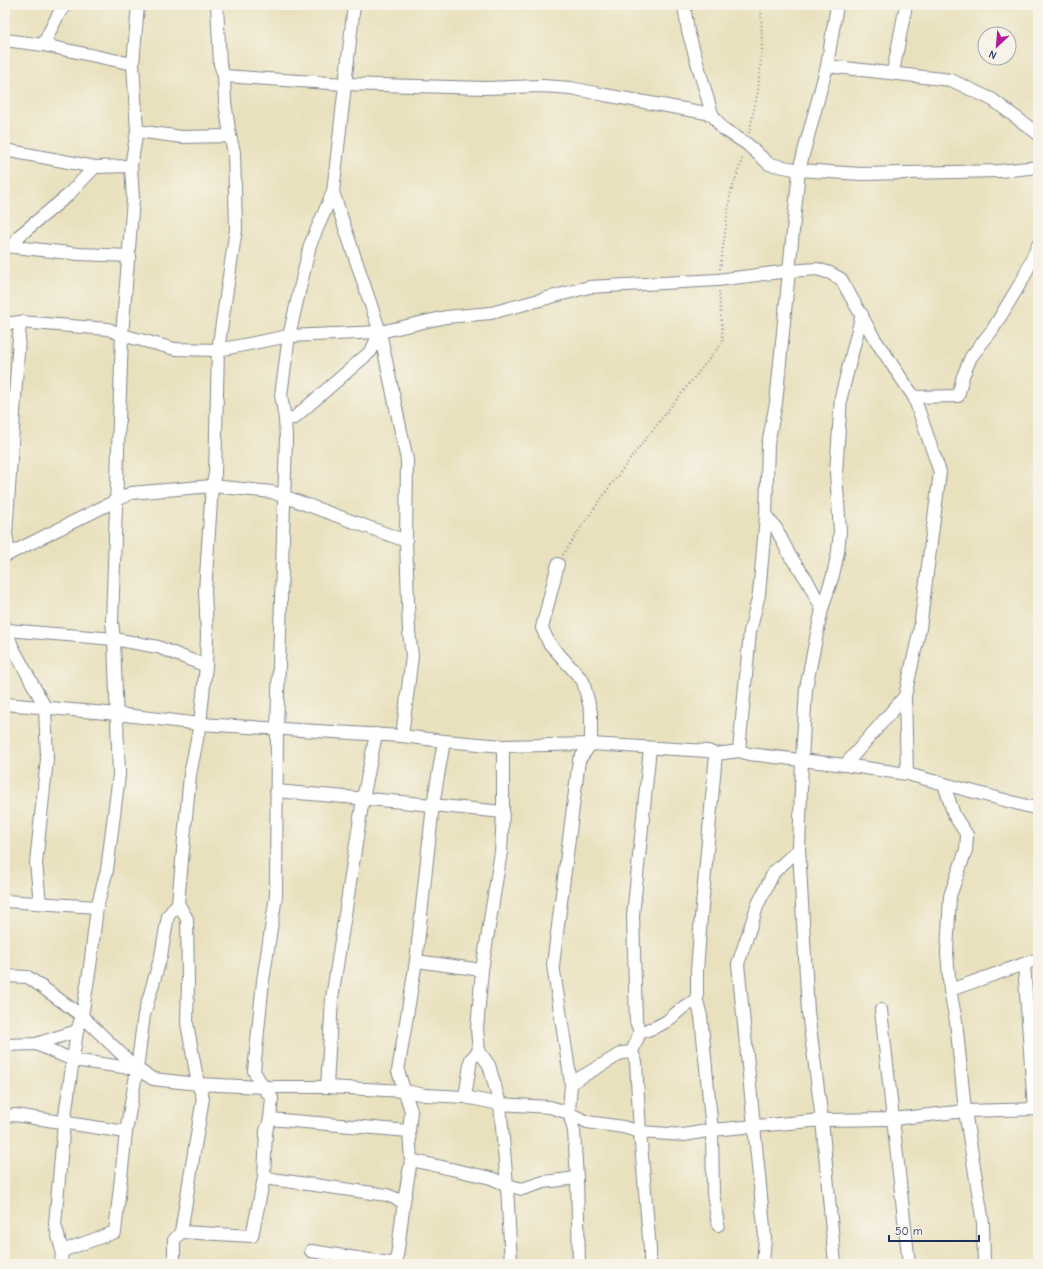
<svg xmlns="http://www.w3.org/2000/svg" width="1043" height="1269" font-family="'Comic Neue',sans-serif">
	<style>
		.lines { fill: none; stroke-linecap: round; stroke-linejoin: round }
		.street-casing { stroke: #82888e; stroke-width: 14 }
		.path { stroke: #82888e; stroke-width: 2; stroke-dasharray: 1 3; stroke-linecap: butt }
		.street { stroke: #fff; stroke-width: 12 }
	</style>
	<rect width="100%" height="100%" fill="#f7f3e8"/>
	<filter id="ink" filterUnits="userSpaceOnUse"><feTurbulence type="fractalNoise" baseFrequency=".025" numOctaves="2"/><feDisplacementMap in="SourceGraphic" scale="8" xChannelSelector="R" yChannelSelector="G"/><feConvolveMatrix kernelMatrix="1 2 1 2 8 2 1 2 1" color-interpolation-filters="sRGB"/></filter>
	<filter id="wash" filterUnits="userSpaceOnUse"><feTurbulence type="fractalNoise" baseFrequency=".012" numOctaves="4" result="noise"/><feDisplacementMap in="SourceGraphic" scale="16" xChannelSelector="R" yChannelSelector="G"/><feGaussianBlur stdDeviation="0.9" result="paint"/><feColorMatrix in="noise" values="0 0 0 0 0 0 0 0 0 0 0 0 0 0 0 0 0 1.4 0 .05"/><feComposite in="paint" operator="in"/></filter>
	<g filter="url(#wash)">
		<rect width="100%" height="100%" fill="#e9e1be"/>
	</g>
	<g filter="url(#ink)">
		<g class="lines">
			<defs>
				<g id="street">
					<polyline points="354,5 333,192 380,332 407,460 406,541 409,632 412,656 402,736"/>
					<polyline points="684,5 688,31 712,114 722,128 747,144 769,164 799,170 861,174 1000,171 1038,167"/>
					<polyline points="5,40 43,45 133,64"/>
					<polyline points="43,45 58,15 65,5"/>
					<polyline points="827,66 837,5"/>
					<polyline points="893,72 906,5"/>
					<polyline points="224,76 345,84 485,88 542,86 571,88 605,95 712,114"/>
					<polyline points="137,131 182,137 230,136"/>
					<polyline points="5,150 95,167 131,166"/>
					<polyline points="5,246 79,254 130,256"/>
					<polyline points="14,246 20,235 67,196 95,167"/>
					<polyline points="5,324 20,322 108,329 122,335 175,349 218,350 289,336 380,332 446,317 491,313 589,287 718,280 789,271 817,269 830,273 841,279 874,338 914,397 940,472 920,628 905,696 907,774"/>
					<polyline points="914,397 958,396 963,376 971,357 993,329 1024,277 1038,245"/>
					<polyline points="285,419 294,418 371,351 380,332"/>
					<polyline points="766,516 776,528 790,556 807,580 822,609"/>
					<polyline points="9,554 6,534 20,322"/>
					<polyline points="5,556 131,493 212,486 272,492 406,541"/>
					<polyline points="558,564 542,628 549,643 583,681 591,712 591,744 579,760 553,965 571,1083 569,1113 574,1131 577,1178 579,1264"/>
					<polyline points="5,626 12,646 45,707 47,759 36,863 40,903"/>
					<polyline points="7,630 114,639 158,647 206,666"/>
					<polyline points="5,704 117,714 200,724 402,736 444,741 503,746 591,744 708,751 716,754 739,751 749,754 845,765 907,774 1038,809"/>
					<polyline points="503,746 503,812 501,852 482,970 477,1029 479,1051 489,1065 500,1104 507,1185 511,1264"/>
					<polyline points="739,751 750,632 759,594 766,516 768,444 776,403 799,170 827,66 951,80 993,100 1038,134"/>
					<polyline points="716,754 701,917 697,971 697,1001 701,1016 712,1130 713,1193 718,1225"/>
					<polyline points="845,765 905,696"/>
					<polyline points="944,784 954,815 967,835 966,850 950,896 947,953 950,990 956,1021 965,1111 983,1223 984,1264"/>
					<polyline points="276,791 391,801 503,812"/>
					<polyline points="5,901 97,907"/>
					<polyline points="416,961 482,970"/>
					<polyline points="1024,964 1034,1109"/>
					<polyline points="5,976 28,977 82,1016 137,1069 153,1079 198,1084 263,1087 327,1087 405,1091 425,1095 465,1097 500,1104 550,1107 569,1113 587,1122 623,1127 640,1132 684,1135 712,1130 822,1120 893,1119 965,1111 1038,1109"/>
					<polyline points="950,990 1038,959"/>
					<polyline points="881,1010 909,1264"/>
					<path d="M640,1032c10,-2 19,-6 27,-11 12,-9 15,-16 30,-20"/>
					<polyline points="36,1044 73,1060 137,1069"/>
					<polyline points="5,1045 36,1044 77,1031"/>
					<polyline points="571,1083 622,1053 632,1052"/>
					<polyline points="327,1087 332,998 363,799 376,734"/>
					<polyline points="465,1097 471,1059 479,1051"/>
					<polyline points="5,1116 15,1115 126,1132"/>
					<polyline points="270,1119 409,1131"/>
					<polyline points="411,1160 491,1178 507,1185 522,1189 544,1182 577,1178"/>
					<polyline points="264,1178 387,1195 404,1202"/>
					<polyline points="181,1232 252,1236 264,1178 266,1131 270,1119 272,1098 263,1087 254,1071 263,981 276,896 277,728 286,439 285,419 281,395 289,336 310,245 333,192"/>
					<polyline points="62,1251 115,1232 126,1132 137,1069 144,1015 161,956 168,916 178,903 190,775 200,724 206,666 207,634 205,591 212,486 215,474 218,350 236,229 234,152 230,136 225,102 224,76 220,64 217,5"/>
					<polyline points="311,1251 396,1264"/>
					<polyline points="61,1264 62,1251 55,1224 64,1123 77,1031 82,1016 90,967 97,907 107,870 119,775 114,639 112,622 122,335 133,199 131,166 137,131 133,64 138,5"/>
					<polyline points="174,1264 174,1240 181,1232 203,1098 198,1084 187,1023 188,982 187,919 178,903"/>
					<polyline points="396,1264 404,1202 411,1160 409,1131 411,1111 398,1071 416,961 433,805 444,741"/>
					<polyline points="650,1264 650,1250 640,1132 636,1062 632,1052 640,1032 636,1021 633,916 650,748"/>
					<polyline points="763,1264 765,1237 738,964 758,904 774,872 799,849"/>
					<polyline points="835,1264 822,1120 808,1012 799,849 802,760 806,688 822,609 833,575 838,552 840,531 836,473 841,397 862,314"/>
				</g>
			</defs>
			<!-- street casing -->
			<use href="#street" class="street-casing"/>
			<!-- path -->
			<g class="path">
				<polyline points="749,133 758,91 762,49 761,5"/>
				<polyline points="720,269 730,196 743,156"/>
				<path d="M563,555c48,-75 104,-144 160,-213l-4,-51"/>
			</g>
			<!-- street -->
			<use href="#street" class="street"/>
		</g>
	</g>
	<!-- margin -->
	<rect width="1043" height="1269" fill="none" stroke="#f7f3e8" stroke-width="20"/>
	<!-- north arrow -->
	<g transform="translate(997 46) rotate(206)"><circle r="19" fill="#f7f3e8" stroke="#9fa5b1"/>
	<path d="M0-3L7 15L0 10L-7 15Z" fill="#b5179e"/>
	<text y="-6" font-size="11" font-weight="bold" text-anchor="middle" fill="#1b2f5e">N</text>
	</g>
	<!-- scale -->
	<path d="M889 1235v6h90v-6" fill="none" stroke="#1b2f5e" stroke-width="2"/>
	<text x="895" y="1235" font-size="12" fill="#1b2f5e" stroke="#f7f3e8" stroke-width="3" paint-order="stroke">50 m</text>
</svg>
